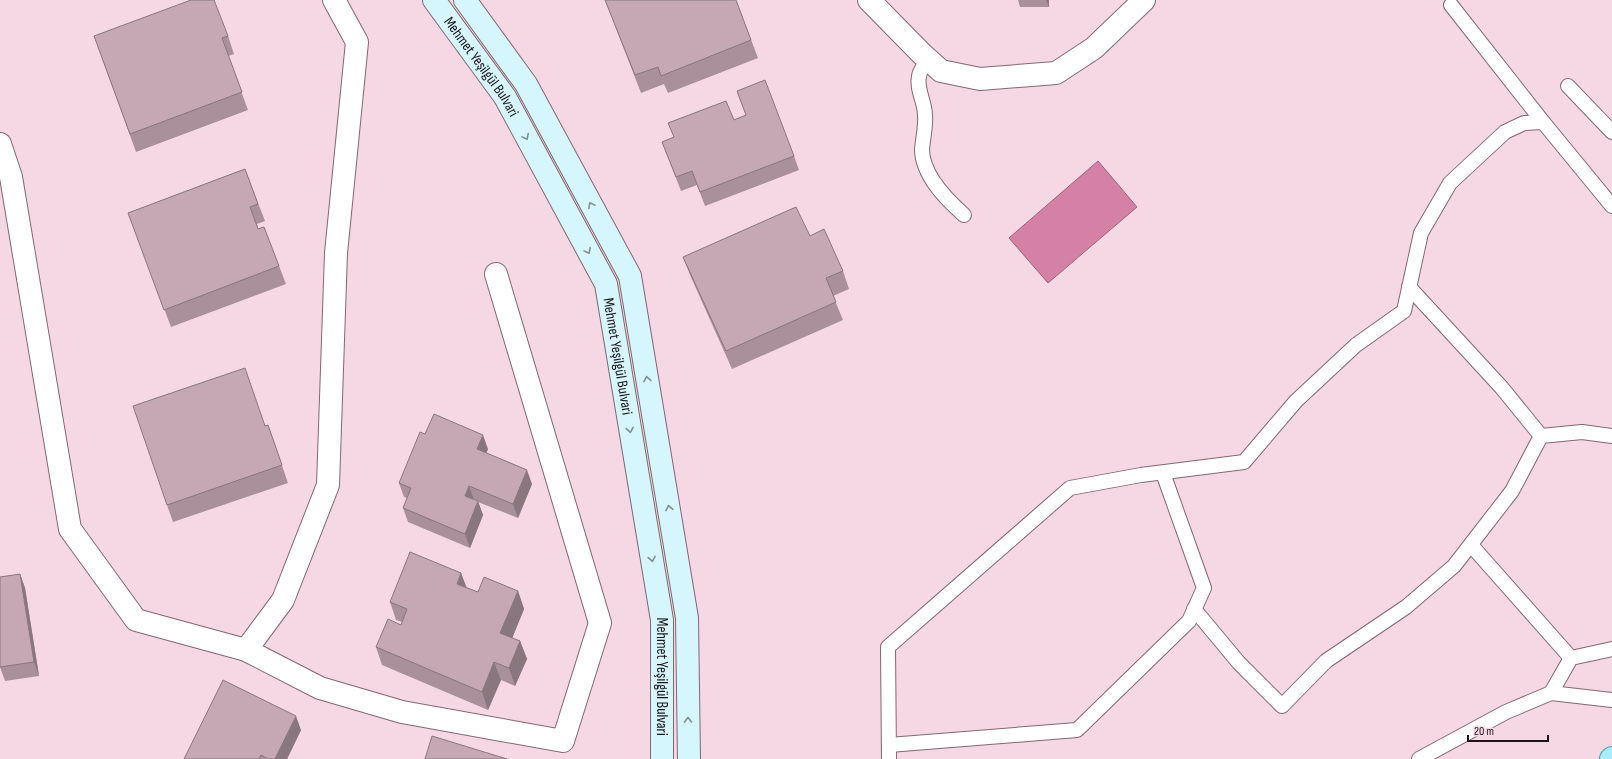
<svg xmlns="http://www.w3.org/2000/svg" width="1612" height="759" font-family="'Sofia Sans Condensed',sans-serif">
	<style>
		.water { fill: #d581a6; stroke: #9e607b }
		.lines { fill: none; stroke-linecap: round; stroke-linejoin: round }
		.lane-casing { stroke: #826872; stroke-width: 16 }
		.street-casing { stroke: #826872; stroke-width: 24 }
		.secondary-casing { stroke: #826872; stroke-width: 24 }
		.primary-casing { stroke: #5399a8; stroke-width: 24 }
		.lane { stroke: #fff; stroke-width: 14 }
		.street { stroke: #fff; stroke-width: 22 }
		.secondary { stroke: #d4f6fc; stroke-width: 22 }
		.primary { stroke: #a9edfa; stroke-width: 22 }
		.wall { fill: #a9909a }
		.shaded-wall { fill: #8a767d }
		.building { fill: #c5a8b3; stroke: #8a767d }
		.oneway { stroke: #829095 }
		.labels { text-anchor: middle; stroke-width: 4; stroke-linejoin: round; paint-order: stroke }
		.street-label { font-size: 15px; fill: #1e1318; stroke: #f6d8e4 }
	</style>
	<rect width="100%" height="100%" fill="#f6d8e4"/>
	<!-- water -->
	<polygon class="water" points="1098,161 1137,207 1048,283 1009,238"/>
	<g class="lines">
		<defs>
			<g id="lane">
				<polyline points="1451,5 1543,122"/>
				<path d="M928,59c-3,5 -8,11 -9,17 -3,13 6,26 6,39 1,11 -2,23 -3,34 0,26 24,50 42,66"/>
				<polyline points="1568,86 1612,132"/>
				<polyline points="1541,436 1582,432 1612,436"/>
				<polyline points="1471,545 1571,658"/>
				<polyline points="1194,609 1239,663 1282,706 1326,661 1406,607 1454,566 1512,491 1541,436 1502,388 1409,287"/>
				<polyline points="1612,649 1571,658 1551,693 1612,700"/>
				<polyline points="889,745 1077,730 1189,621 1204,588 1163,473"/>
				<polyline points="889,759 888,647 1070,488 1141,475 1244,462 1296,401 1356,345 1404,311 1421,233 1450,183 1505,132 1524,123 1543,122 1612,206"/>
				<polyline points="1419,759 1506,712 1551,693"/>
			</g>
			<g id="street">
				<polyline points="334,0 357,42 336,253 328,485 283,600 246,650 320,688 402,712 563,741 600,623 496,274"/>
				<polyline points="869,0 922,54 941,71 980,79 1056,73 1094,48 1144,0"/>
				<polyline points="0,144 11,177 70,529 136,620 246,650"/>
			</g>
			<g id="secondary">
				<path id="s1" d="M434,0l71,97 101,187 56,336v139"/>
				<polyline points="465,0 526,84 630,276 687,618 689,759"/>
			</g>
			<polyline id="primary" points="1611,759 1612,758"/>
		</defs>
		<!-- lane casing -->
		<use href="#lane" class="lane-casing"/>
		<!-- street casing -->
		<use href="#street" class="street-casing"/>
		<!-- secondary casing -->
		<use href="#secondary" class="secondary-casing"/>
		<!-- primary casing -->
		<use href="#primary" class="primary-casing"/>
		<!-- lane -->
		<use href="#lane" class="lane"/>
		<!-- street -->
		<use href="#street" class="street"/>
		<!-- secondary -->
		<use href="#secondary" class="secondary"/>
		<!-- primary -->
		<use href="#primary" class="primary"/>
	</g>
	<!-- wall -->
	<g class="wall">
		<polygon points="605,0 736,0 758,58 668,93 664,84 641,93"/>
		<polygon points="1018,0 1049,0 1049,7 1020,7"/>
		<polygon points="94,36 228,36 234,54 228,56 248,110 136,152"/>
		<polygon points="737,91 794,156 799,170 705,206 697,185 681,191 662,142 734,120 746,115"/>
		<polygon points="245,169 265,221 257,224 258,229 264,227 286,284 171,327 128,213"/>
		<polygon points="810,236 843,271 849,289 833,296 843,320 732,369 690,275 683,257"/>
		<polygon points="265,425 268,425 288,483 173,522 167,505"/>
		<polygon points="425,434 488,449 486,453 532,484 518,518 478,502 483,515 470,548 408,522 403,508 407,498 404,497 399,483"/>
		<polygon points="461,573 466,588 478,592 518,591 524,609 512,638 520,641 527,659 515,686 501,680 488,710 382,665 376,647 401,625 402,622 396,620 390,602"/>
		<polygon points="20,574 25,588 39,676 5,681 0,667"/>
		<polygon points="301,730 287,759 184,759"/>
	</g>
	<!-- shaded-wall -->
	<g class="shaded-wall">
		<polygon points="1046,0 1049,0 1049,7"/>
		<polygon points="483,435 488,449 482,463 477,449"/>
		<polygon points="527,470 532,484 518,518 513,504"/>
		<polygon points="469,486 474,500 465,496"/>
		<polygon points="478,501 483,515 470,548 465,534"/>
		<polygon points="461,573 468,591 457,584"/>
		<polygon points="20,574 25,588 39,676 34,662"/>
		<polygon points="518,591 524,609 507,651 500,633"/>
		<polygon points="520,641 527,659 515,686 509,668"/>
		<polygon points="494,662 501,680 488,710 482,692"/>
		<polygon points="296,716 301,730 287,759 275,759"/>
	</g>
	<!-- building -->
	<g class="building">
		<polygon points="191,0 214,0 228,36 222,38 242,92 130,134 94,36"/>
		<polygon points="605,0 736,0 751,40 661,76 658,67 635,75"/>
		<polygon points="765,80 794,156 700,192 692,171 676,177 662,142 674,137 668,123 726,101 734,120 746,115 737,91"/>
		<polygon points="245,169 258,204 250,207 258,229 264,227 279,266 164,310 128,213"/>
		<polygon points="796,207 810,236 824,229 843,271 826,278 836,302 726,351 683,257"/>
		<polygon points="245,368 265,426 268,425 282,465 167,505 133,406"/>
		<polygon points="434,414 483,435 477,449 527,470 513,504 469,486 465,496 478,501 465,534 403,508 411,488 399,483 420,432 425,434"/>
		<polygon points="410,552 461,573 457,584 478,592 484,577 518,591 500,633 520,641 509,668 494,662 482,692 376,647 388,619 401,625 407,609 390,602"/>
		<polygon points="20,574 34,662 0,667 0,577"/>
		<polygon points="223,680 296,716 275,759 268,759 261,755 259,759 184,759"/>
		<polygon points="432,736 507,759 425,759"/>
	</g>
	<!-- one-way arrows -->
	<defs><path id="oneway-chevron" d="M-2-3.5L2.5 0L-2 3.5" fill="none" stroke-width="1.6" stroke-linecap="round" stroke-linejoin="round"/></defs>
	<g class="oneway">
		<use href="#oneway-chevron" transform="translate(526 137) rotate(62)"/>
		<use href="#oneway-chevron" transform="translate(591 205) rotate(-118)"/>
		<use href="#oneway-chevron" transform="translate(588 251) rotate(62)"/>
		<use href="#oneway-chevron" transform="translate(647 379) rotate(-100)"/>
		<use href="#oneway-chevron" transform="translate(630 430) rotate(80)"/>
		<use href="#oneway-chevron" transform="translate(669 508) rotate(-100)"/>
		<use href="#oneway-chevron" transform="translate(652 559) rotate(80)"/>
		<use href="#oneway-chevron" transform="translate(688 720) rotate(-91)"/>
	</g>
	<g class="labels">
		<!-- street labels -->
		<g class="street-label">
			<text dy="5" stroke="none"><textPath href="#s1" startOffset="82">Mehmet Yeşilgül Bulvari</textPath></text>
			<text dy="5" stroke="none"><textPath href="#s1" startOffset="406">Mehmet Yeşilgül Bulvari</textPath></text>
			<text dy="5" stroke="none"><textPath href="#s1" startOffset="730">Mehmet Yeşilgül Bulvari</textPath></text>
		</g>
	</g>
	<!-- scale -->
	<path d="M1468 735v6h80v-6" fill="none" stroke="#1e1318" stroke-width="2"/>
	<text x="1474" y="735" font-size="12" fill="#1e1318" stroke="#f6d8e4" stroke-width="3" paint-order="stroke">20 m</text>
</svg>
